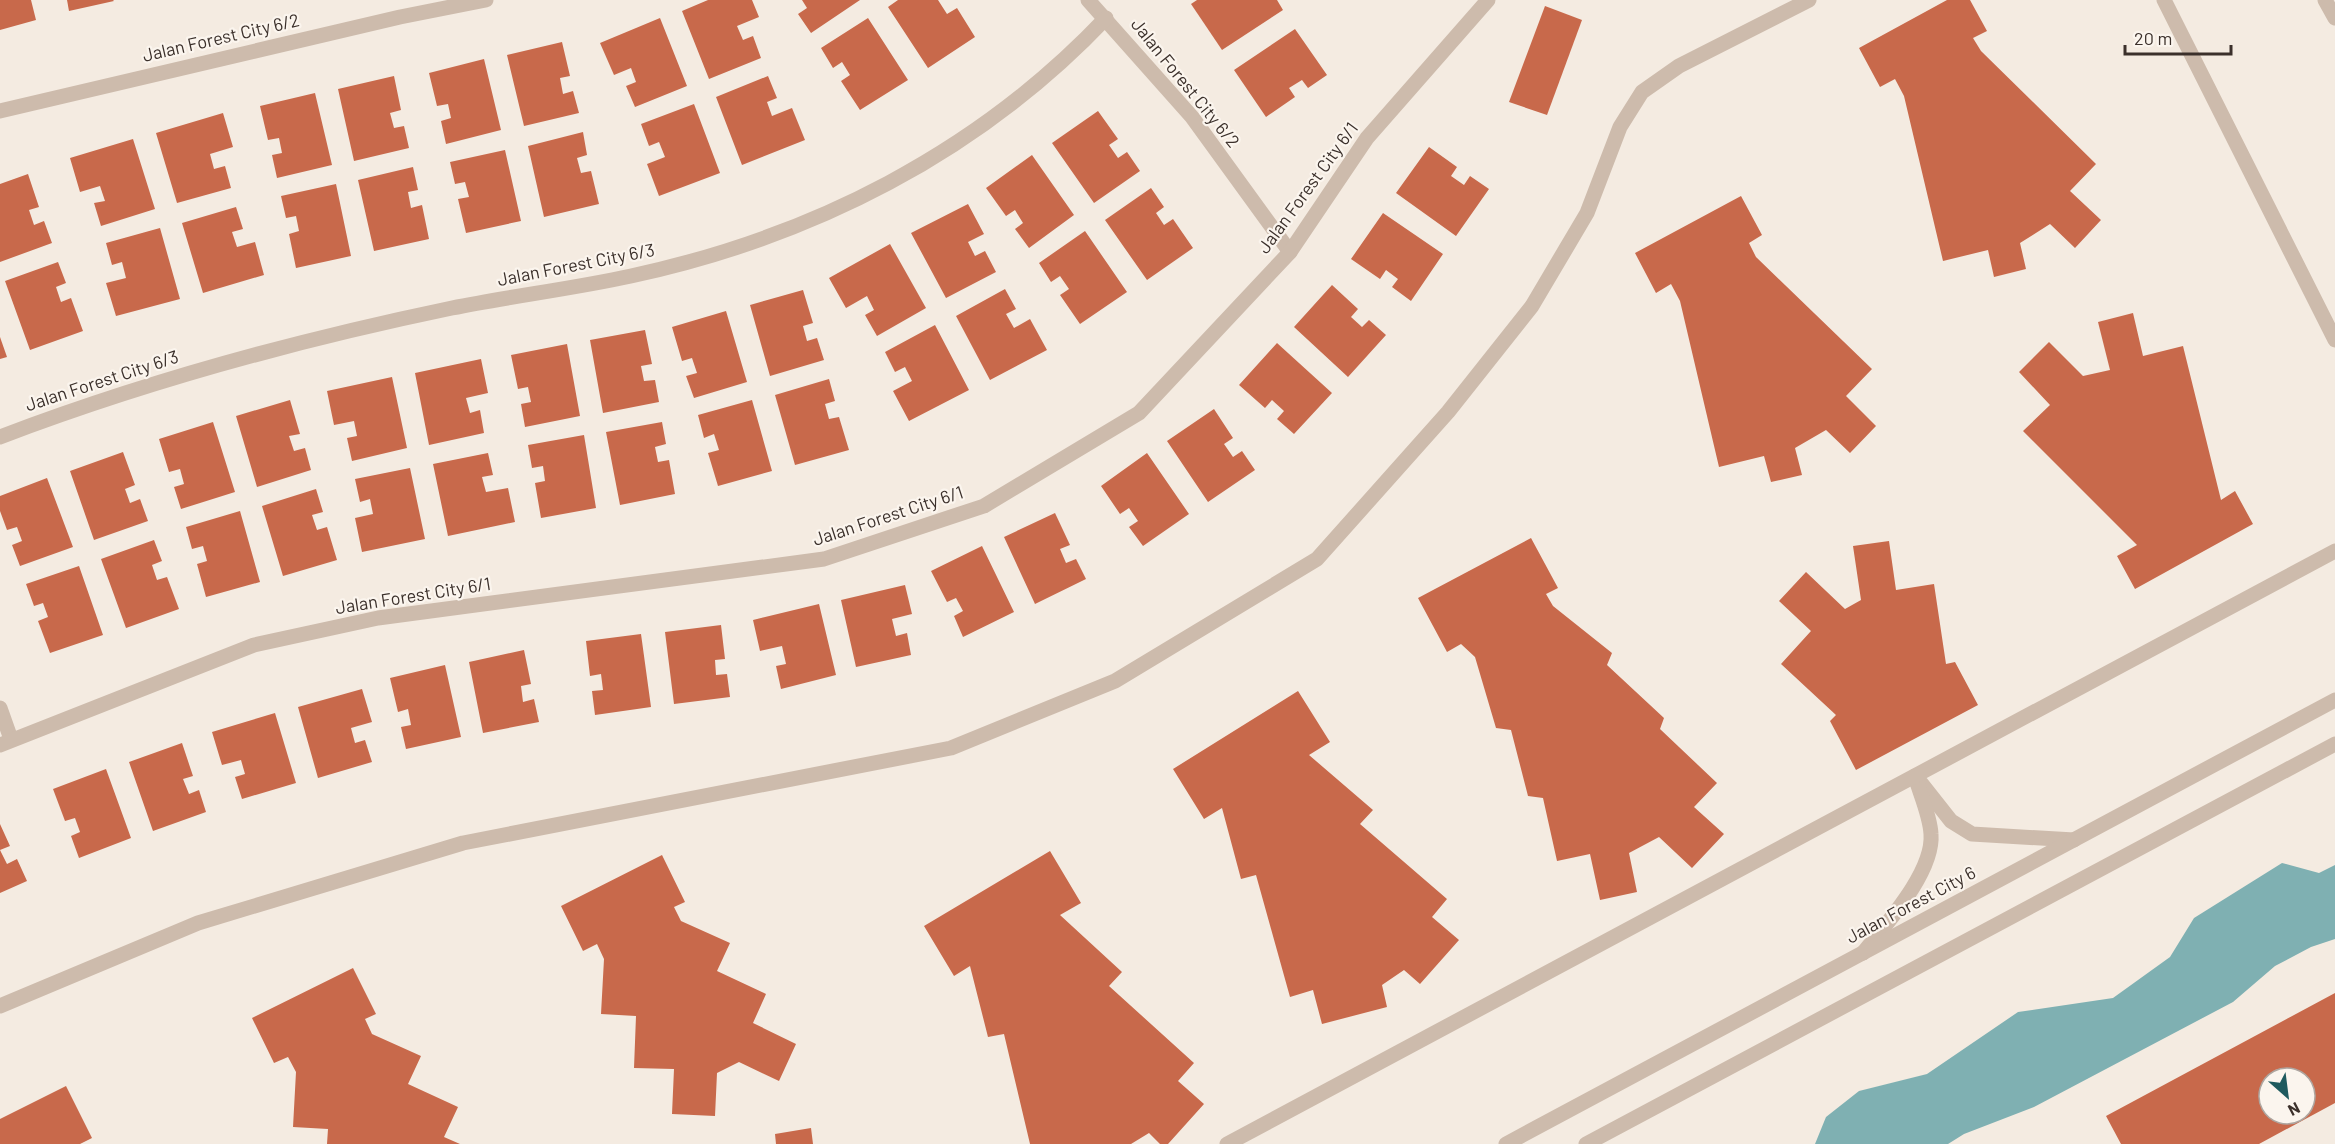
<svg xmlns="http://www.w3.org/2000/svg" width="2335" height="1144" font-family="Barlow,sans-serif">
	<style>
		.water { fill: #7fb0b2 }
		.building { fill: #c8694b; fill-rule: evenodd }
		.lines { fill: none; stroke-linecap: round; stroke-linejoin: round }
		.service { stroke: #cdbbac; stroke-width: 15 }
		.minor { stroke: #cdbbac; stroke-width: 15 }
		.tertiary { stroke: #cdbbac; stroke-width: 15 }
		.labels { text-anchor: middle; stroke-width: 4.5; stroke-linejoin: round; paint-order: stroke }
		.street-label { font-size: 18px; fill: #3b302b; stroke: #fbf5ee }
	</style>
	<rect width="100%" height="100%" fill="#f4ebe1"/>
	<!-- water -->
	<polygon class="water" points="2282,863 2319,873 2335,865 2335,939 2311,947 2275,966 2233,1002 2034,1107 1964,1134 1948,1144 1815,1144 1826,1117 1859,1091 1927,1074 2018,1012 2113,998 2170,957 2194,918"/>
	<!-- building -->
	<g class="building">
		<polygon points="0,0 31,0 36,20 0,30"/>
		<polygon points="67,0 113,0 114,1 69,11"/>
		<polygon points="708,0 752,0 759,17 737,26 743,40 753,36 761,58 709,79 682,11"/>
		<polygon points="802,0 860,0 811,33 798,14 807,8"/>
		<polygon points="898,0 938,0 947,14 957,8 975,37 928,68 888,7"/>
		<polygon points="1197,0 1277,0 1283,10 1222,50 1191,4"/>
		<polygon points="1947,0 1970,0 1987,31 1973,38 1981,51 2096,164 2070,191 2101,220 2075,248 2050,224 2020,243 2026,269 1994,277 1988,250 1943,261 1904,96 1895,79 1880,87 1859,48"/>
		<polygon points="1545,6 1582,20 1547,115 1509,102"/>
		<polygon points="660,18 687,86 635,107 626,86 636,82 631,68 614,75 600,43"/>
		<polygon points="868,18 908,80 860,110 841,81 850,75 842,62 833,68 821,48"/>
		<polygon points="1295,29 1327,75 1308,88 1302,80 1289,88 1295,97 1266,117 1234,70"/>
		<polygon points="562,42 570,76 560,78 563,94 573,91 579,113 524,126 507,55"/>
		<polygon points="484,59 501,130 446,144 441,121 451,118 448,104 437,106 429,73"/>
		<polygon points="394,76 401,110 390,113 394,128 404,126 409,148 354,161 338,89"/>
		<polygon points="768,76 777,98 767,102 772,116 792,108 805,140 742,165 716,97"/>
		<polygon points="315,93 332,165 277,178 272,155 282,153 279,138 268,140 260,106"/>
		<polygon points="694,104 720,173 659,196 647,164 665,157 659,142 649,146 641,124"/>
		<polygon points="1098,111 1118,139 1109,145 1118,158 1127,152 1140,171 1094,203 1052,143"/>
		<polygon points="223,113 233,147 210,154 214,169 225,166 231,188 177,203 156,133"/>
		<polygon points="583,132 587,155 577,158 581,173 591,171 599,204 544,217 528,146"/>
		<polygon points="133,139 155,209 101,226 94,203 105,201 100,186 80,192 70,158"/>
		<polygon points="1429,147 1457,167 1451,176 1464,185 1470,176 1489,189 1456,236 1396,193"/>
		<polygon points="505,150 521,221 466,233 458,199 469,197 465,182 455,184 450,162"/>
		<polygon points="1032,155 1074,215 1029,248 1015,229 1023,223 1015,210 1006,216 986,188"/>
		<polygon points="413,167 418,190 408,192 411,208 422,205 429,239 374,251 358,180"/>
		<polygon points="28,174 39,207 29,210 34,225 44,221 52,243 0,262 0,184"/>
		<polygon points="336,184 351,256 296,268 289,234 299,231 296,216 286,218 281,196"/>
		<polygon points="1151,188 1164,207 1156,213 1164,225 1173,219 1193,248 1147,280 1105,220"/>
		<polygon points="1741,196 1762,235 1749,243 1756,257 1872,369 1846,396 1876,426 1850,453 1826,430 1795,448 1802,475 1771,482 1764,456 1719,467 1680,301 1671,284 1656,293 1635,253"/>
		<polygon points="968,204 984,234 968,242 975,256 985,251 996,272 946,298 911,233"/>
		<polygon points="236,207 243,229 232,232 237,247 255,242 264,275 203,293 182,223"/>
		<polygon points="1383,213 1443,254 1411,301 1392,287 1398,279 1386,270 1380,279 1351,259"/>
		<polygon points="160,228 180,299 116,316 106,283 126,278 122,262 112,265 106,243"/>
		<polygon points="1085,231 1127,292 1080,324 1060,295 1069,289 1060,276 1051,282 1039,263"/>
		<polygon points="890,244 926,308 877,336 865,315 874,310 867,296 846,308 829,278"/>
		<polygon points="58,262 66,283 56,287 61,302 71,298 83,331 30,350 5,281"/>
		<polygon points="1332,285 1358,309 1351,317 1362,327 1369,320 1386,335 1348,377 1294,327"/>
		<polygon points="1005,289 1016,309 1006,314 1014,328 1030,319 1047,350 990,380 956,316"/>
		<polygon points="803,290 813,323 803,326 807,341 817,338 824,360 770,376 750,305"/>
		<polygon points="726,311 747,382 694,398 686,376 697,373 692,358 682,361 672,327"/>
		<polygon points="2133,313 2143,356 2183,346 2221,500 2235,491 2253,524 2135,589 2117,556 2137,545 2023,431 2050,405 2019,372 2049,342 2083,376 2110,370 2098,322"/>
		<polygon points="935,325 969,390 909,421 893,391 912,381 905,367 895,372 885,352"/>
		<polygon points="645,330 652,364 641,366 644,381 655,380 659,402 603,413 590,340"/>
		<polygon points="0,337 7,357 0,359"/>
		<polygon points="1277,343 1332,393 1294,434 1277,419 1284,411 1272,400 1265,408 1239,385"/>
		<polygon points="567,344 580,416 525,427 521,404 531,402 528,387 518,389 511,355"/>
		<polygon points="481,359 488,393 466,398 470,413 480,410 484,433 429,445 415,373"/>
		<polygon points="392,377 407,448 352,461 347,438 357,436 354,421 334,425 327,391"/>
		<polygon points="829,379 835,401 825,404 829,419 839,417 849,450 795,465 775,395"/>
		<polygon points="290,400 300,434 289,436 294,451 305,448 311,470 257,487 236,416"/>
		<polygon points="752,400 772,471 718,486 708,453 719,450 714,434 704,438 698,415"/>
		<polygon points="1214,409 1233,438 1224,444 1233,457 1242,451 1255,470 1208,502 1167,441"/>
		<polygon points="213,422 235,492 181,509 174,487 184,484 180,469 169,472 159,439"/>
		<polygon points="662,422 666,444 655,447 658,462 669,460 675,494 620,505 606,432"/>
		<polygon points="584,435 596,508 541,518 535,483 545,481 543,466 532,468 528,445"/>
		<polygon points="123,452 135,485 125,489 130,503 140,499 148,521 94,540 70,471"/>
		<polygon points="488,453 493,475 482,477 486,492 508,488 515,522 448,536 433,464"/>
		<polygon points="1147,453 1189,514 1143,546 1129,527 1138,521 1129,508 1120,514 1101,486"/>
		<polygon points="410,468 425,539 362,552 355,518 373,514 370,499 360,502 355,479"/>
		<polygon points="47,478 73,547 20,566 12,545 22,541 17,527 7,530 0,511 0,496"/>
		<polygon points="316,489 323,512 312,515 317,530 327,527 337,560 283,576 262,506"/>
		<polygon points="240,511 260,582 206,597 197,564 207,561 203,546 192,549 186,527"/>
		<polygon points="1055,513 1070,545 1060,549 1066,563 1076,559 1086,579 1035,604 1004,537"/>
		<polygon points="1531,538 1558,588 1546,594 1553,606 1612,653 1607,665 1664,718 1660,729 1717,783 1694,807 1724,834 1692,868 1659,837 1629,853 1637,892 1600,900 1590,854 1557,861 1543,798 1528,796 1511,730 1496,728 1475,657 1461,644 1447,652 1418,598"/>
		<polygon points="154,540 162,561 152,565 157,580 167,577 179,609 126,628 101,559"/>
		<polygon points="1889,541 1896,590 1934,584 1946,664 1955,662 1978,705 1856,770 1830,721 1836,715 1781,664 1811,631 1779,601 1806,572 1845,609 1861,600 1853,546"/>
		<polygon points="982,546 1014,612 963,637 954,616 963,611 956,598 947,602 931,571"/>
		<polygon points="79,566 103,635 50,653 38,621 48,617 43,603 34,606 26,584"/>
		<polygon points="905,585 912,614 892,619 896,636 907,633 911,655 856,667 841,600"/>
		<polygon points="819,604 836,675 781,689 776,666 786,664 782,646 760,651 753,620"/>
		<polygon points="721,625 725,659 715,660 716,675 727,674 730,697 674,704 665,632"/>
		<polygon points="641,634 651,707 595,715 592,691 603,690 601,674 590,676 586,641"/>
		<polygon points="524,650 531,684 521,686 523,702 534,699 539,722 483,733 469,662"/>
		<polygon points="445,665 461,737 406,749 401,727 411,725 408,709 398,712 390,678"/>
		<polygon points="362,689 372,722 351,728 355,743 365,740 372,762 318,778 298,707"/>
		<polygon points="1298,691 1330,742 1309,755 1373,810 1360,824 1447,899 1432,917 1459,940 1420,984 1404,970 1382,985 1387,1007 1322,1024 1313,990 1290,997 1256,875 1241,879 1222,808 1204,819 1173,769"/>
		<polygon points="275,713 296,783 242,799 235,777 245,774 241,760 222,765 212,732"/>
		<polygon points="182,743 193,776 183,779 189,794 199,790 206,812 153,831 129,762"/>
		<polygon points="106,769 131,838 79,858 71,836 80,832 75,818 65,821 53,789"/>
		<polygon points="0,824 10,846 0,850 7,864 17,859 27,881 0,893"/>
		<polygon points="1050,851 1081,903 1060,915 1122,972 1109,986 1194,1063 1178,1081 1204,1104 1168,1144 1160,1144 1149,1133 1131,1144 1030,1144 1004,1034 988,1037 970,966 954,976 924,926"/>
		<polygon points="662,855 685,902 674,907 681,921 730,943 717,971 766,994 753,1023 796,1044 779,1081 739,1062 717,1073 715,1116 672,1114 674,1069 634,1068 636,1016 601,1014 604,959 597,944 583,951 561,906"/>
		<polygon points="353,968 376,1014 365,1019 372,1034 421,1056 408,1084 458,1107 444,1137 460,1144 327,1144 328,1129 293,1127 296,1072 288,1057 274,1063 252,1018"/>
		<path d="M2335,993v110l-76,41h-138l-15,-28zM2269,1078h36v36h-36z"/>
		<polygon points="66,1086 92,1138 80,1144 0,1144 0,1119"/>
		<polygon points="811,1128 813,1144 776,1144 775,1134"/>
	</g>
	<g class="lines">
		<!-- service -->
		<g class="service">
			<polyline points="2164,0 2335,340"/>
			<polyline points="1921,783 1951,821 1972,834 2074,840"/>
			<path d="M1863,953c23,-29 71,-81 68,-119 -1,-19 -11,-40 -16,-58"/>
			<polyline points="0,1006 198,923 463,843 951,748 1115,681 1317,559 1448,412 1532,306 1587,213 1620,127 1642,92 1679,66 1809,0"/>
			<polyline points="1227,1144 2335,551"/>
		</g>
		<!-- minor -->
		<g class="minor">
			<polyline points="1088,0 1192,117 1290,252"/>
			<polyline points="0,111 400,17 486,0"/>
			<path d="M0,437c147,-56 298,-97 452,-129 59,-12 120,-19 179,-32 181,-39 347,-123 475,-258"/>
			<polyline points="0,708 11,739"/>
			<polyline points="0,745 254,645 378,618 824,559 984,506 1139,413 1290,252 1367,138 1488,0"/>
		</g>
		<!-- tertiary -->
		<g class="tertiary">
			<polyline points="2325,0 2335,18"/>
			<polyline points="1506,1144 2335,700"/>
			<polyline points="1586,1144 2335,744"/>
		</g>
	</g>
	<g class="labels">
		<!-- street labels -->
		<g class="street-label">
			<text transform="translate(221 38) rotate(-13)" y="6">Jalan Forest City 6/2</text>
			<text transform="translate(1185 83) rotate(51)" y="6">Jalan Forest City 6/2</text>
			<text transform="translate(1308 188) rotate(-54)" y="6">Jalan Forest City 6/1</text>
			<text transform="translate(576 265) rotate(-11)" y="6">Jalan Forest City 6/3</text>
			<text transform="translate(102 381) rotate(-18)" y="6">Jalan Forest City 6/3</text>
			<text transform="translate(888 516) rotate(-18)" y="6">Jalan Forest City 6/1</text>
			<text transform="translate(413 596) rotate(-9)" y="6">Jalan Forest City 6/1</text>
			<text transform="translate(1911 905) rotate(-28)" y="6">Jalan Forest City 6</text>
		</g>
	</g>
	<!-- north arrow -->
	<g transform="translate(2287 1096) rotate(152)"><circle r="28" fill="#fbf5ee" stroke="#aea6a0" stroke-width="1.5"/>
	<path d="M0-4.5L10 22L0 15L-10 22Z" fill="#1f5a5e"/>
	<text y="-9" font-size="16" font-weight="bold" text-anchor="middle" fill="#3b302b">N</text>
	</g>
	<!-- scale -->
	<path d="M2125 45v9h106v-9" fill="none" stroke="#3b302b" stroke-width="3"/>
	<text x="2134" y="45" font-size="18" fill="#3b302b" stroke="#fbf5ee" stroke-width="4.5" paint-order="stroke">20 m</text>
</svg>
